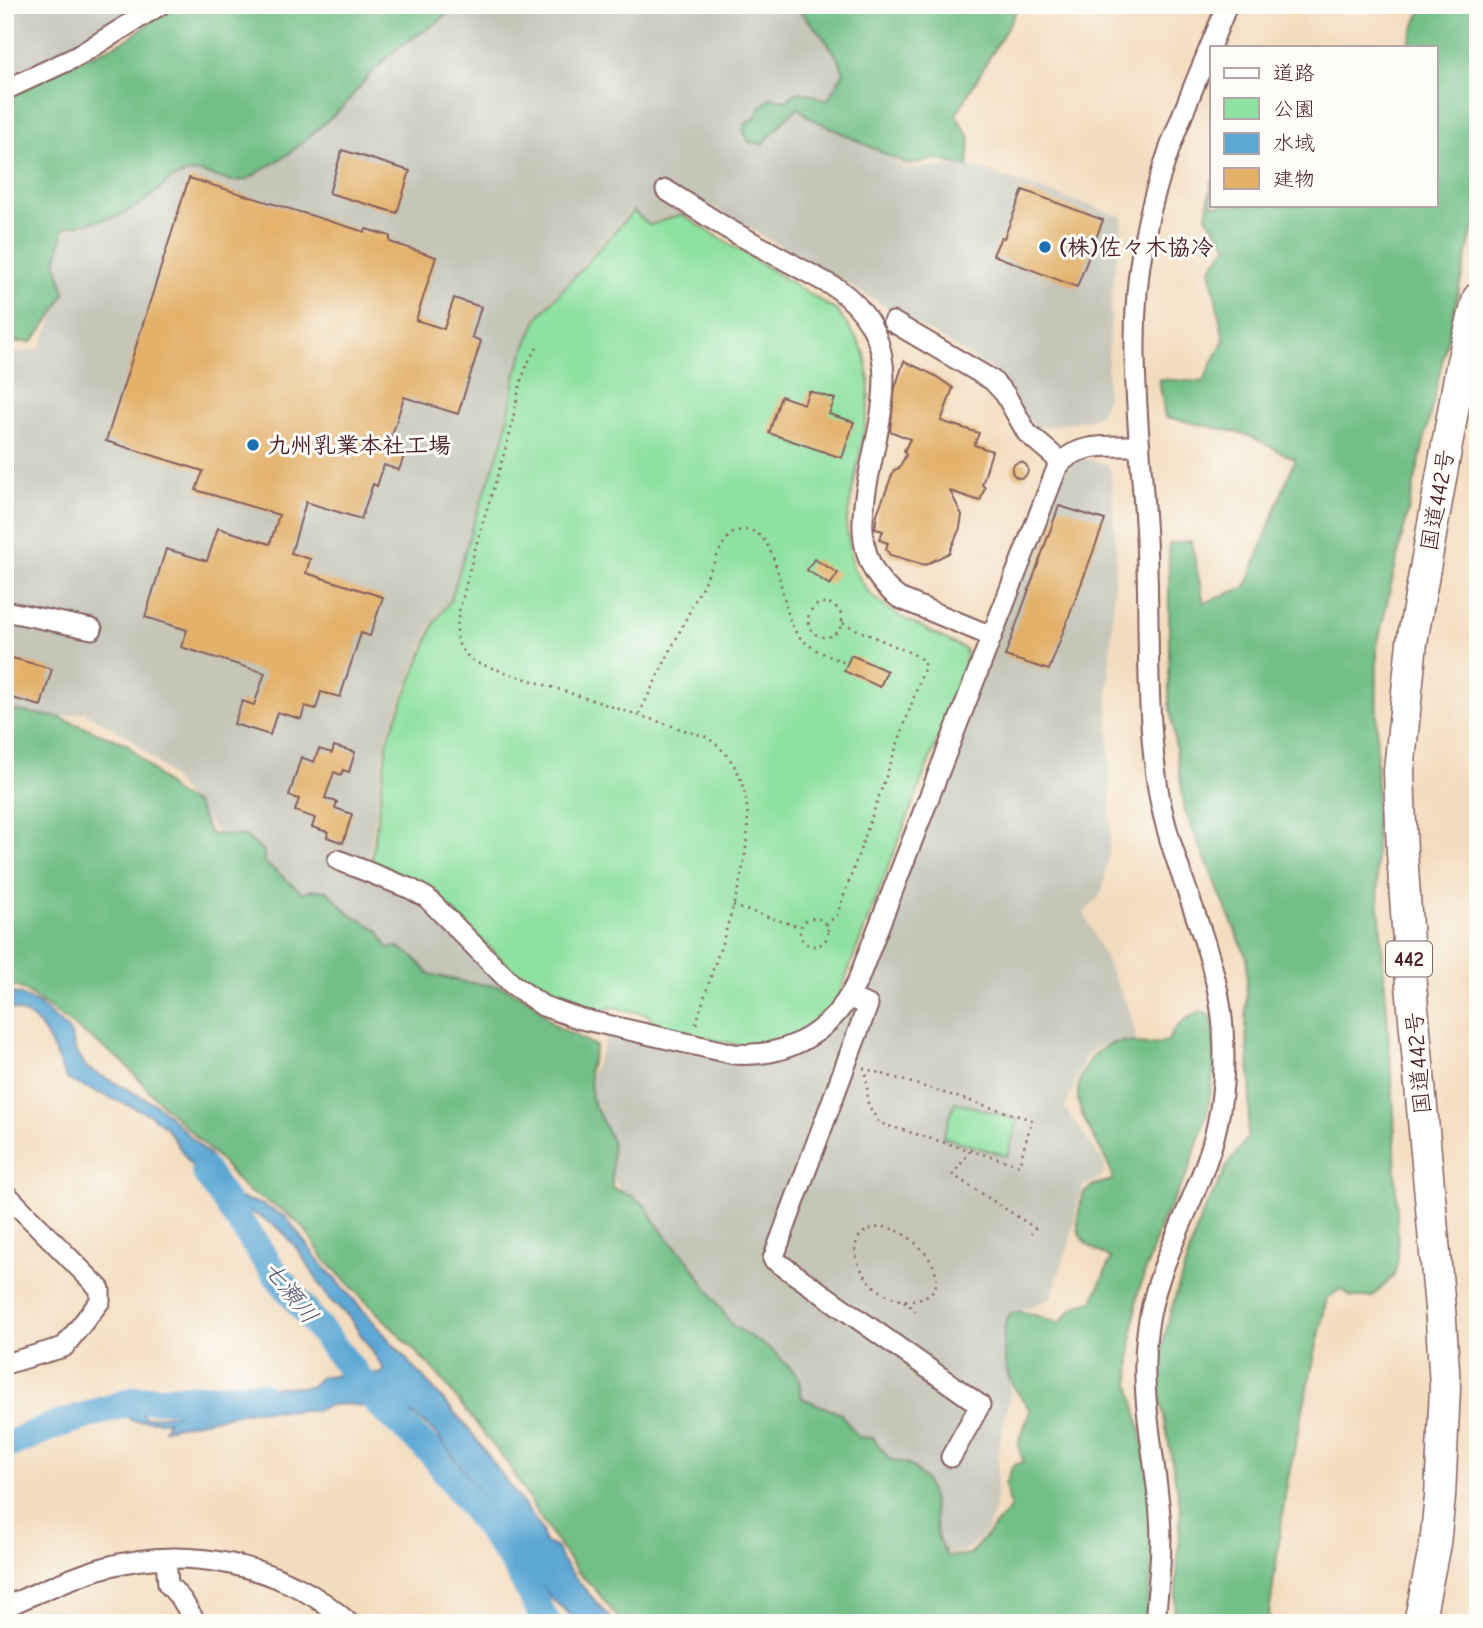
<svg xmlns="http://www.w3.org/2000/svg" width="1483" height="1628" font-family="'Comic Neue','Klee One',sans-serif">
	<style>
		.industrial { fill: #c5c5b8 }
		.green { fill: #8ee1a1; stroke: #6c8066; stroke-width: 2 }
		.forest { fill: #72bf87; stroke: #5e6f59; stroke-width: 2 }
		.water { fill: #5ca7d4; stroke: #536380; stroke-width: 2 }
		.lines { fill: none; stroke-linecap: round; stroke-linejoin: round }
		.river { stroke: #5ca7d4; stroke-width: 28 }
		.building { fill: #e3b16a }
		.minor-casing { stroke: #85615e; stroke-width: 23 }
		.highway-casing { stroke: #85615e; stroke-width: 33 }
		.path { stroke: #85615e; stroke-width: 2.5; stroke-dasharray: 2 5; stroke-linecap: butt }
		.minor { stroke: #fff; stroke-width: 19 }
		.highway { stroke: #fff; stroke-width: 30 }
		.poi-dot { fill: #1f6fb2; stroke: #fdfcf7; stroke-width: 2.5 }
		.labels { text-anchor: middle; stroke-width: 6; stroke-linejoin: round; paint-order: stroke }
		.shield { fill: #fdfcf7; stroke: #806168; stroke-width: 2 }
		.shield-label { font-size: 21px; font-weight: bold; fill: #4a1f2b }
		.poi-label { font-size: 23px; font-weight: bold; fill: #4a1f2b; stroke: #fdfcf7; text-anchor: start }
		.street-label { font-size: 23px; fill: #4a1f2b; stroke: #fdfcf7 }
		.water-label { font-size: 24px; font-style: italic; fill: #51556f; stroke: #fdfcf7 }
	</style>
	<rect width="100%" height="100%" fill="#fdfcf7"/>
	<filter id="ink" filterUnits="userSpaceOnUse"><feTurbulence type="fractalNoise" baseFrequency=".0143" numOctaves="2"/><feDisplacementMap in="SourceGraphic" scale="14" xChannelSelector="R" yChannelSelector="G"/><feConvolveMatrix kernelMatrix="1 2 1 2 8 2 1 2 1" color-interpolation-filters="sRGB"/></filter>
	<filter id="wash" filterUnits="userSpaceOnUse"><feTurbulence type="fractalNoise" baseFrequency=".00686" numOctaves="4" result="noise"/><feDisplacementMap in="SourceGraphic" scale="28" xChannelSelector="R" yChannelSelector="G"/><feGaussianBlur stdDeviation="1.57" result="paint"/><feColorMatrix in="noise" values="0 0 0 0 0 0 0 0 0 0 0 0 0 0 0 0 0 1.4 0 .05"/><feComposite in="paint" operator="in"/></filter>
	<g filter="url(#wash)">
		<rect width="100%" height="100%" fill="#f3dcbe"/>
		<!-- industrial -->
		<g class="industrial">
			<polygon points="5,5 140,5 73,45 5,77"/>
			<polygon points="457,5 801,5 853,67 827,101 903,168 971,166 1123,217 1112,289 1106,399 1100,413 1091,419 1037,428 1025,417 1000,375 939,337 695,197 684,211 648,224 631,210 536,317 513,378 502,437 475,514 450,598 432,623 386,737 368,865 435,916 510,993 465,1038 308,900 214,829 166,771 128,736 84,712 51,720 5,709 5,355 40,348 65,293 56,263 65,231 116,217 141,204 172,179 188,173 199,172 219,178 334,114 371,73 397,48 438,22"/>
			<polygon points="1081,459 1096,461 1107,465 1111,471 1116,552 1108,695 1111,825 1109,851 1103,889 1098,898 1084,913 1131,1015 1137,1043 1097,1047 1085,1058 1065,1108 1105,1165 1103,1176 1084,1186 1078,1199 1071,1238 1051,1298 1018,1312 1011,1341 1010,1392 999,1447 995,1508 987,1531 964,1552 947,1553 937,1547 927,1481 903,1463 866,1450 806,1400 783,1393 622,1193 608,1169 591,1114 587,1085 609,1032 723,1060 756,1064 781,1057 830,1031 1062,475 1070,465"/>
		</g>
		<!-- green -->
		<g class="green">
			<polygon points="633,211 650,225 681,214 837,311 855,336 865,354 869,380 868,409 846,525 853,568 869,593 883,605 903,618 965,649 967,663 839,995 823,1019 789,1040 749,1047 655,1028 649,1015 612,1007 595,1013 560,1003 539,992 518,976 434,891 371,865 388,738 435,622 451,599 472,527 504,437 515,377 523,353 538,317"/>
			<polygon points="955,1102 1018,1120 1007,1156 943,1137"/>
		</g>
		<!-- forest -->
		<g class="forest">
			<polygon points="176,5 457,5 438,22 397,48 371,73 343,107 290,153 246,180 230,181 199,172 188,173 172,179 141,204 116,217 64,228 56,263 65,293 53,315 32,342 9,342 5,334 5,83 98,53 126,40"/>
			<path d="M793,5h227l-64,110 14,23 -2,29 -33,-8 -27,6 -98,-47 -11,-10 -9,6 -27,30 -14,-2 -6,-12 2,-6 12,-8 2,-8 13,-11 15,4c10,-16 25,-6 40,0l17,-29c-8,-23 -33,-50 -51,-67z"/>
			<polygon points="1423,5 1478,6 1478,222 1472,232 1377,646 1376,863 1394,1112 1398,1259 1394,1276 1372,1297 1352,1297 1341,1289 1327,1298 1286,1488 1268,1623 1174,1623 1181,1511 1156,1372 1172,1307 1200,1219 1229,1163 1247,1138 1251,1084 1246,1030 1247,958 1185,811 1169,701 1169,544 1191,541 1204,603 1246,587 1295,459 1245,434 1165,417 1159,379 1203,382 1224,340 1210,269 1228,245 1206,217 1212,179 1212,205 1436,205 1436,47 1407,47"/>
			<path d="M5,709l56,9 66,26 48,49 21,11 14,30 35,2 19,16v10l39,31 9,-3 15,1 23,23 28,16 10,18 10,-1 15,9 16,18 35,8 40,5 29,15 21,23 42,21 -7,24 3,31 20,40v47l20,8 13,9 18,28 26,28 43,64 40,25 26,26 4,22 39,16 17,23 15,1 16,21 21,6 15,15 7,18 6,41 9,17 22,-1 42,-47 -6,-23 8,-20 11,-3c-13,-26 3,-31 6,-52 -6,-10 -17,-21 -21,-33 -5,-12 -10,-57 3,-64 9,-5 38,8 49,10 8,-14 17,-19 32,-22l18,-43c-36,-17 -38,-25 -28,-64l11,-9 19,-5c-9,-42 -53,-69 -27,-114 7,-12 19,-22 34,-24 8,-1 18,2 27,3 7,0 14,-2 21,-4 7,-16 17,-22 33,-30l12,6 2,43 -7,51 -20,61 -26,49 -25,75 -6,52 -1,36 12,52 10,74v60l-6,53h-524l-28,-35 -17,-17 -38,-55 -29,-49 -75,-96 -110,-111 -22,-33 -19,-16 -38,-21 -28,-32 -61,-59 -35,-38 -101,-73 -16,-3z"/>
		</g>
		<!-- water -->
		<path class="water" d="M5,993l14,1 20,10 31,28 6,21 12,16 71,37 52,51 2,9 -7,4 31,27 26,8 23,12 33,44 149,167 74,102 2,12 13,6 4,11 21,27 33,37h-35l-28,-24 -33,-44 -8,-16 -58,-83 -19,-24 -22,-18 -66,-10 -16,1 -16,6 -59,-1 -91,19 4,-8h-36l-10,-9 -24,8 3,-7 13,-5 6,-6c-9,-4 -18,3 -25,6l-5,-3c10,-11 25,-8 38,-13l4,21 10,-2 2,7 26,-3 67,-24 20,-4h53l12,-11 60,-3 2,-4 -35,-52 -20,-18 -30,-48 -19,-22 -39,-23 -21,-7 -18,-17 -36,-55 -17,-13 -81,-34c-18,-29 -19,-67 -63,-72z"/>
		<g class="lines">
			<!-- river -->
			<g class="river">
				<polyline points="205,1171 272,1269 380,1405 432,1453 516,1566 547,1623"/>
				<polyline points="5,1446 53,1426 136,1400 260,1395"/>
			</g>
		</g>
		<g id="blocks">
			<!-- building -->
			<g class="building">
				<polygon points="342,150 410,171 397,213 329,193"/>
				<polygon points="189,178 365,232 366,229 390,236 390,242 436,257 416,320 444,329 454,298 481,307 472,337 481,341 458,414 404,397 388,448 405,453 399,470 384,465 377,486 373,484 361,519 306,502 291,553 310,559 306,573 383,597 370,636 361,633 340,697 321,692 316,709 305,706 301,719 277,712 270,735 234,724 242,701 254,705 265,673 181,647 187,630 145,617 166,549 207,561 218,528 270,544 279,515 196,490 203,471 106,441"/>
				<polygon points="1023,190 1103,220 1077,287 993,255 1001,237 1004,238"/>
				<polygon points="904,361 934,375 953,388 941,421 979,433 974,445 992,451 982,485 985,487 980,501 950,491 962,515 960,528 949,553 925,565 890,555 886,549 888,543 879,540 883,531 875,529 877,514 894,470 899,468 906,455 904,451 910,439 890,431 895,388"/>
				<polygon points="809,391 835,399 829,414 854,422 842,458 769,433 781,396 804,404"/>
				<circle cx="1020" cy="470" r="8"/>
				<polygon points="1059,506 1105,520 1049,670 1005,656"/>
				<polygon points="814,559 838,573 830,585 807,570"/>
				<polygon points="851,655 887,671 880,687 844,671"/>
				<polygon points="5,656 52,669 41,706 5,696"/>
				<polygon points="334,746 355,752 349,772 343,770 341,775 334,772 325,798 337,802 335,808 352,814 343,843 327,837 328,832 312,827 315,818 295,811 299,799 289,796 301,757 314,762 319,749 332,753"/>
			</g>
		</g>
	</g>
	<g filter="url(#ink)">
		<use href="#blocks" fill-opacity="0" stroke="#85615e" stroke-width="2"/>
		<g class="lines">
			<defs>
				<g id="minor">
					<polyline points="5,90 76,57 160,5"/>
					<path d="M666,190l62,39 110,60c118,86 -41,235 61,309l92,38"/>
					<polyline points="893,322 992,380 1005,394 1027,433 1061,462"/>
					<polyline points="5,611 92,629"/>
					<path d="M338,860l73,29 16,9 85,86 31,22 38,13 153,35c57,4 100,-24 124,-74l199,-512c18,-27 55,-21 83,-22"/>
					<polyline points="849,998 868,1005 773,1259 980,1405 951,1457"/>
					<polyline points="5,1193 100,1289 100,1301 64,1347 5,1364"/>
					<polyline points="166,1559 168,1584 182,1600 196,1623"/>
					<path d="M5,1607c31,-14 62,-28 94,-38 86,-25 184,-6 250,54"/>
					<path d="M1155,1623c3,-36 8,-72 5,-108 -5,-61 -21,-121 -13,-182 7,-61 40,-115 60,-173 15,-41 19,-87 16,-131 -5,-81 -52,-159 -65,-240 -13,-82 -8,-167 -12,-250 -5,-98 -21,-201 -2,-299 15,-81 53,-158 83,-235"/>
				</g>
				<polyline id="highway" points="1419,1623 1435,1544 1440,1497 1445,1387 1441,1320 1411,985 1402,853 1399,771 1412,642 1461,366 1478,298"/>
			</defs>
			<!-- minor casing -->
			<use href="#minor" class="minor-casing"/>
			<!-- highway casing -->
			<use href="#highway" class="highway-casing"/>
			<!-- path -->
			<g class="path">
				<path d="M537,348c-20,26 -20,61 -29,92 -14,49 -31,96 -42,145 -4,16 -10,33 -9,48 0,15 8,22 20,30l229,74c69,44 36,141 17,203 -10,29 -19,58 -28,87"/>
				<circle cx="825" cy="620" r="17"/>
				<path d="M639,714l83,-168c5,-8 10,-15 21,-16 37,-3 37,77 52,101 11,17 32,24 50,32"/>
				<polyline points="733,906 800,927"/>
				<circle cx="814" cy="932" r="14"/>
				<polyline points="826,925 837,915 925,666 921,659 913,654 842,623"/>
				<polyline points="863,1068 1032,1120 1019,1165 879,1123 868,1104 866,1069"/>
				<polyline points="970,1151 953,1175 1035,1228 1031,1234"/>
				<path d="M884,1227c34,4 79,62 33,72 -47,12 -93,-71 -33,-72z"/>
				<polyline points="904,1301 920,1315"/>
			</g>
			<!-- minor -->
			<use href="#minor" class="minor"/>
			<!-- highway -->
			<use href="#highway" class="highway"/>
		</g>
	</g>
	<!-- markers -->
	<g class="poi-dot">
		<circle cx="1045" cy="247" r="7"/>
		<circle cx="253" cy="445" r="7"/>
	</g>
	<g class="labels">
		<!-- shield labels -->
		<rect class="shield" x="1386" y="941.5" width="46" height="35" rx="5"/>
		<g class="shield-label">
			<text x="1409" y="966">442</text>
		</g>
		<!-- poi labels -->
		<g class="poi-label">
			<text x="1059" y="255">(株)佐々木協冷</text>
			<text x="267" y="453">九州乳業本社工場</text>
		</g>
		<!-- street labels -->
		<g class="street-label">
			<text transform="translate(1437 500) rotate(-80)" y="8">国道442号</text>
			<text transform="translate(1418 1063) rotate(-95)" y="8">国道442号</text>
		</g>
		<!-- water labels -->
		<g class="water-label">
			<text transform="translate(291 1292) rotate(52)" y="8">七瀬川</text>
		</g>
	</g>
	<!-- margin -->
	<rect width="1483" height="1628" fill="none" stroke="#fdfcf7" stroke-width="28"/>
	<!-- legend -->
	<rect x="1210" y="46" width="228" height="161" fill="#fdfcf7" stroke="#b5a4a5" stroke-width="2"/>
	<rect x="1224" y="68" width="35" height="10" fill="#ffffff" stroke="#b5a4a5" stroke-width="2"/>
	<text x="1273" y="80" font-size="21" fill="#4a1f2b">道路</text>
	<rect x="1224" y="98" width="35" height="21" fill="#8ee1a1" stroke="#b5a4a5" stroke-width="2"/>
	<text x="1273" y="116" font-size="21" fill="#4a1f2b">公園</text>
	<rect x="1224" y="133" width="35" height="21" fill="#5ca7d4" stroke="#b5a4a5" stroke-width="2"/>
	<text x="1273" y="150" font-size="21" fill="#4a1f2b">水域</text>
	<rect x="1224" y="168" width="35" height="21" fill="#e3b16a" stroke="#b5a4a5" stroke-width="2"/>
	<text x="1273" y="186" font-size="21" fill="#4a1f2b">建物</text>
</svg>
